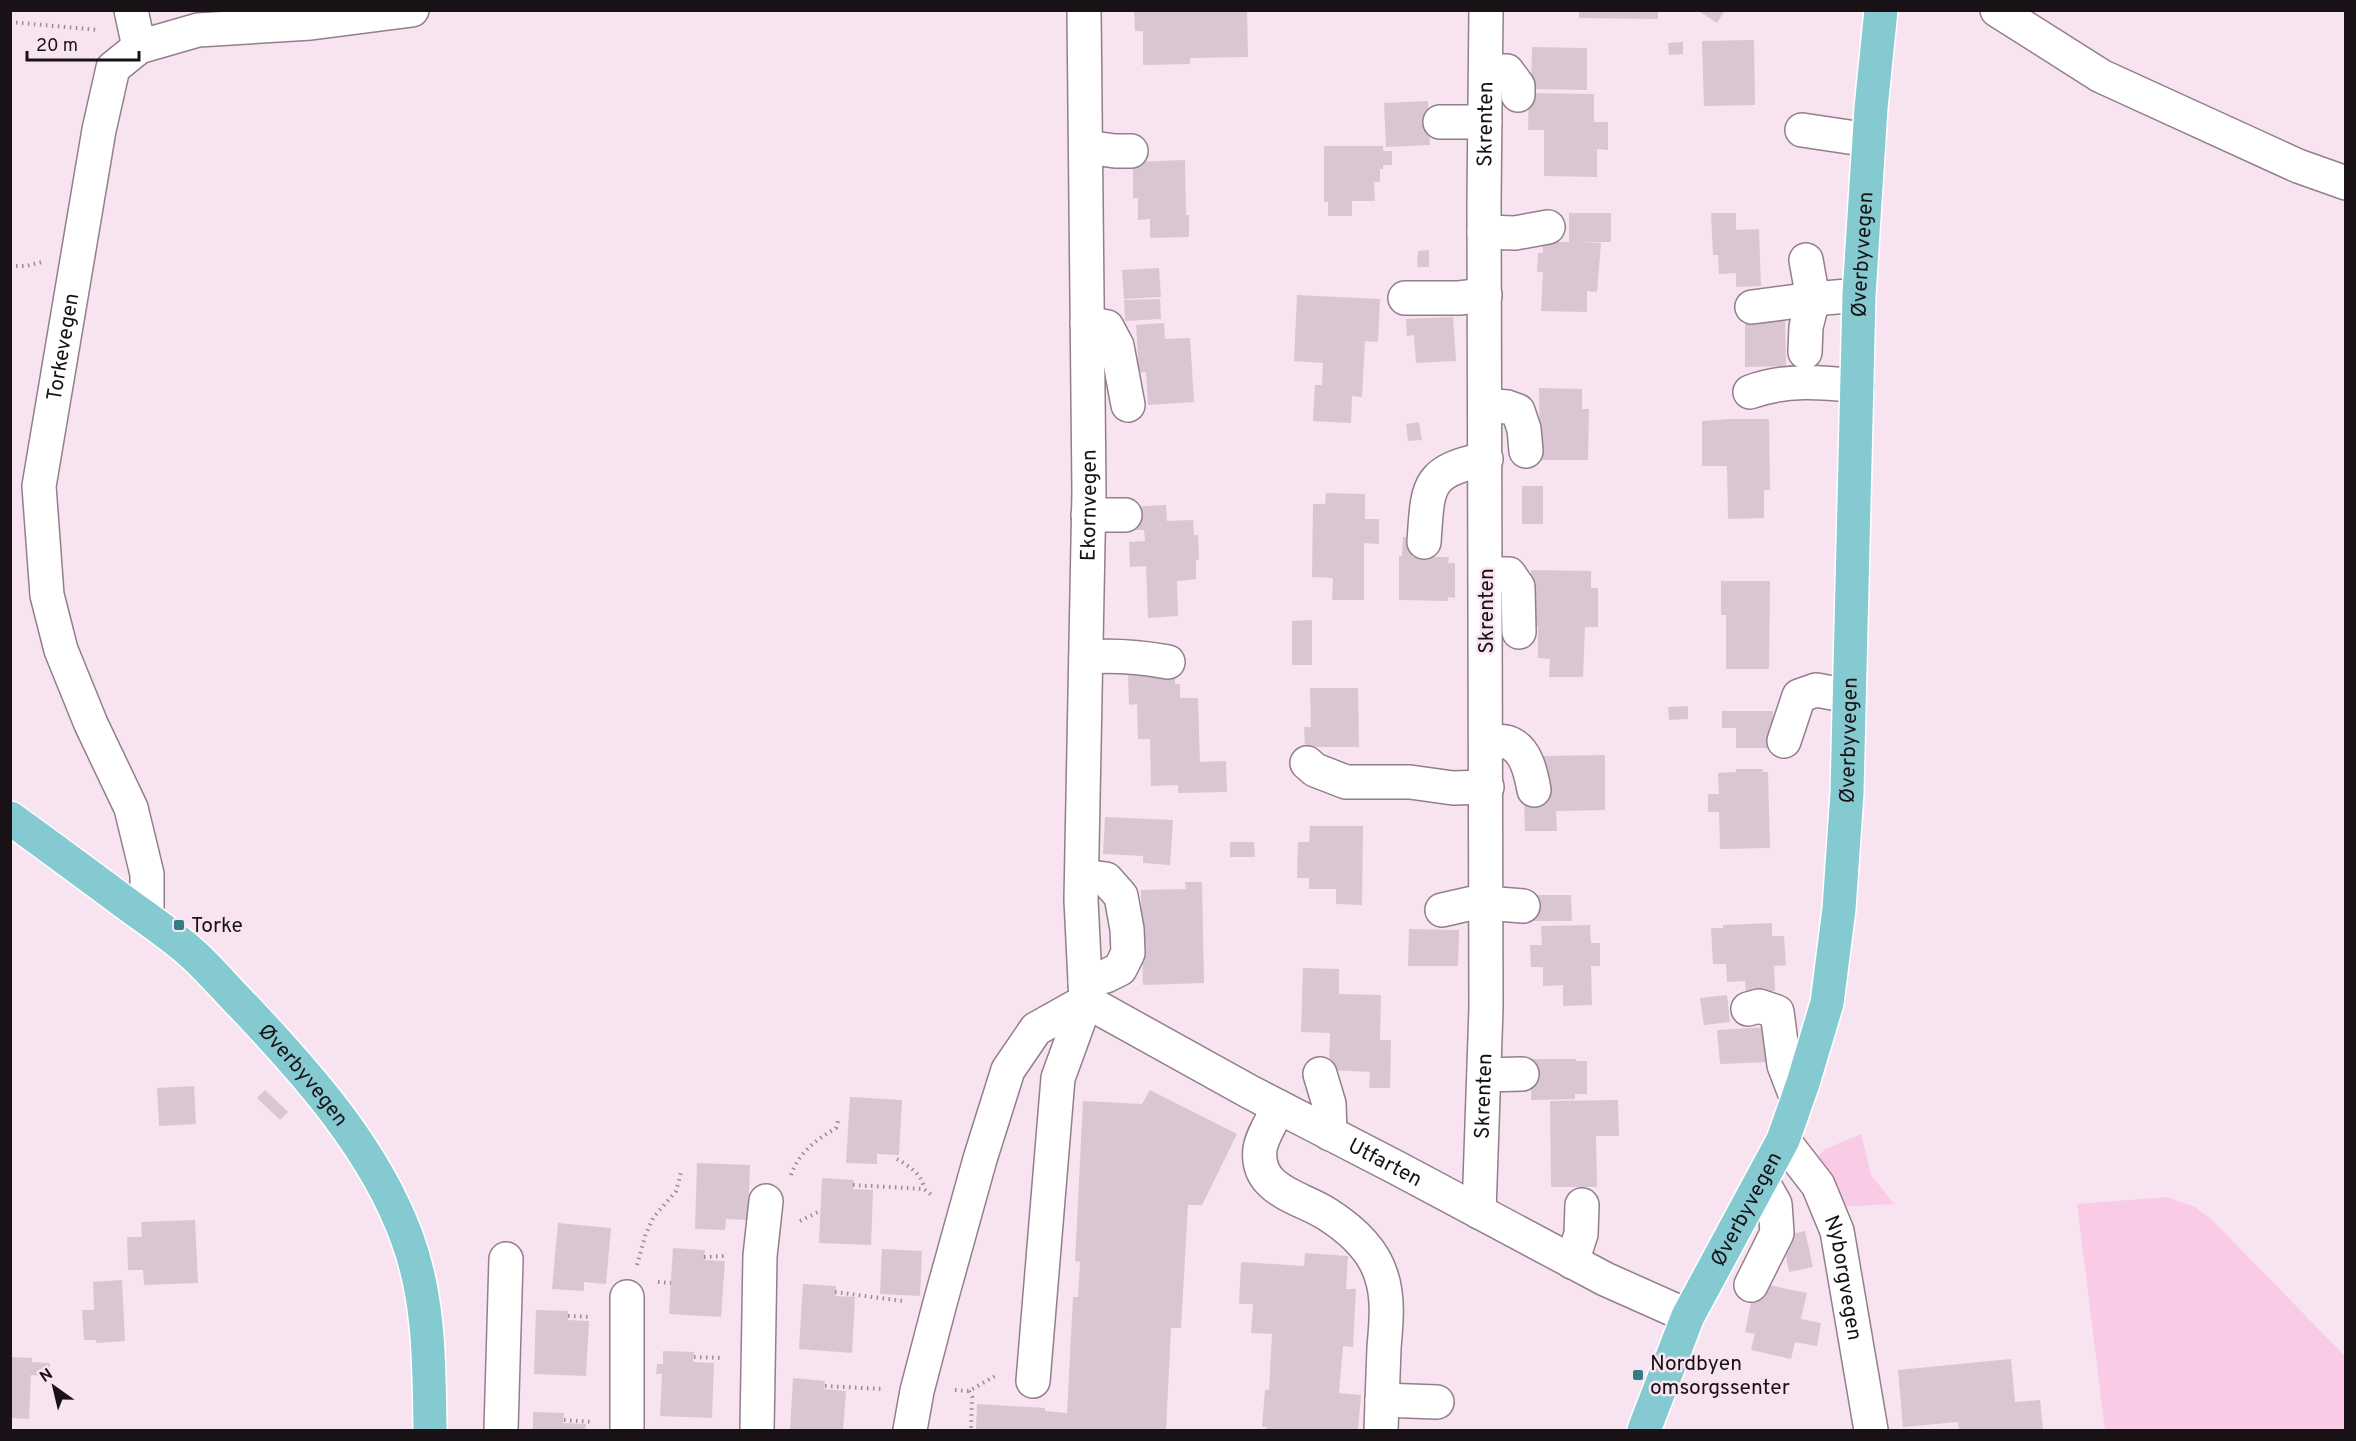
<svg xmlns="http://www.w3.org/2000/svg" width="2356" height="1441" font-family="Overpass,sans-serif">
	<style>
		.green { fill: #f9cbe6 }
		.building { fill: #dac6d2 }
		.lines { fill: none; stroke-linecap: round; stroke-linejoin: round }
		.minor-casing { stroke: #927f8a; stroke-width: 36 }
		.major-casing { stroke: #fff; stroke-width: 36 }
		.path { stroke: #998b93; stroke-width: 4; stroke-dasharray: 1.5 4.5; stroke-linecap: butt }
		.minor { stroke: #fff; stroke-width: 33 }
		.major { stroke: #85cad1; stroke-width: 33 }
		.poi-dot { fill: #347c83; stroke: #f8e4f0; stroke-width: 2 }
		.labels { text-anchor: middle; stroke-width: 5; stroke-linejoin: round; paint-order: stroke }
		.street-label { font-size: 21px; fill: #181216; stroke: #f8e4f0 }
		.poi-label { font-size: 21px; fill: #181216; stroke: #f8e4f0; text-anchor: start }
	</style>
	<rect width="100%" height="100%" fill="#f8e4f0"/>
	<!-- green -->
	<g class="green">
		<polygon points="1861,1134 1871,1175 1894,1204 1837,1207 1813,1161 1825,1149"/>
		<polygon points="2167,1197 2195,1207 2211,1219 2345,1356 2345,1430 2105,1430 2077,1204"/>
	</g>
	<!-- building -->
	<g class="building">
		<polygon points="1134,10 1247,10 1248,57 1190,58 1190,64 1143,65 1143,31 1135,31"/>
		<polygon points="1579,10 1658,10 1658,19 1579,18"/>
		<polygon points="1697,10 1725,10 1717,23"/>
		<polygon points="1754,40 1755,105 1704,106 1702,41"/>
		<polygon points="1683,42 1683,54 1669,55 1668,43"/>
		<polygon points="1532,47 1587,48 1587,90 1531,89"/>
		<polygon points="1529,93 1594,94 1594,122 1608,122 1608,150 1597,149 1597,177 1544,176 1544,130 1528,130"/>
		<polygon points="1428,101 1430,145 1386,147 1384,103"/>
		<polygon points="1324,146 1383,146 1383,151 1392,151 1392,165 1383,165 1383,169 1380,169 1380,182 1374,182 1375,201 1352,201 1352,216 1328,216 1328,202 1324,202"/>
		<polygon points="1185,160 1186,215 1189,215 1189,237 1150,238 1150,219 1138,220 1138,198 1133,198 1133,162"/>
		<polygon points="1569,213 1611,213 1611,242 1580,242 1601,243 1597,292 1587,291 1587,312 1541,311 1543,272 1537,272 1538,253 1543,253 1543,242 1569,242"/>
		<polygon points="1711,213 1736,213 1736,230 1759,229 1761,286 1736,287 1736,273 1719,274 1718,255 1713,255"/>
		<polygon points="1429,250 1429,267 1417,267 1418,251"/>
		<polygon points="1159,268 1161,297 1124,299 1122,270"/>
		<polygon points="1297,295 1380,299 1378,342 1365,341 1362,397 1352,396 1351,423 1313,421 1315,385 1322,385 1323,363 1294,361"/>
		<polygon points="1160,299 1161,319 1125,321 1124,300"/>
		<polygon points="1453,317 1456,361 1416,363 1414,335 1407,336 1406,319"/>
		<polygon points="1785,320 1786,366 1745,367 1745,321"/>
		<polygon points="1164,323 1165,339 1190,338 1194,402 1148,405 1146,372 1139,373 1136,325"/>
		<polygon points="1539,388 1582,389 1582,409 1589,409 1588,460 1540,460"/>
		<polygon points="1729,419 1769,419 1770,490 1764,490 1764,518 1728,519 1727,466 1702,466 1702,421"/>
		<polygon points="1419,422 1422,440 1408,441 1406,424"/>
		<rect x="1522" y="486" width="21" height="38"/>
		<polygon points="1326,493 1365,494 1365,519 1379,519 1379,544 1364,543 1364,600 1332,600 1333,578 1312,577 1313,504 1325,504"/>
		<polygon points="1166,505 1167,521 1193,520 1194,535 1198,535 1199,560 1196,560 1196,579 1177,581 1178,616 1148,618 1146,566 1130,567 1129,542 1145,541 1144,530 1132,530 1131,507"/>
		<polygon points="1403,537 1412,537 1412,557 1449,557 1448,563 1455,563 1455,598 1448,597 1448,601 1399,600 1399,556 1402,556"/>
		<polygon points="1531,570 1591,571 1591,588 1598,588 1598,627 1585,627 1583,677 1549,677 1550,659 1538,658 1538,626 1531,626"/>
		<polygon points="1721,581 1770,581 1769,669 1726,669 1726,615 1721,615"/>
		<polygon points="1312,620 1312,665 1292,665 1292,621"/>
		<polygon points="1175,671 1175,684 1180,684 1180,698 1198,698 1200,762 1226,761 1227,792 1178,793 1178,785 1151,786 1150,739 1138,739 1137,704 1129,705 1128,672"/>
		<polygon points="1310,688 1358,688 1359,747 1305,747 1304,727 1311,727"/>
		<polygon points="1688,706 1688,719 1669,720 1668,707"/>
		<polygon points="1722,711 1773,711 1773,748 1736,748 1736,728 1722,728"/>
		<polygon points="1605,755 1605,810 1556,811 1557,831 1525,831 1524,801 1542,756"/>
		<polygon points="1736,769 1763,769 1763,772 1768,772 1770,848 1720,849 1719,812 1708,812 1708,794 1719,794 1718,773 1736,772"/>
		<polygon points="1105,817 1173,820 1170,865 1143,863 1143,856 1103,854"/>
		<polygon points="1310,826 1363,826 1362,905 1336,904 1336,889 1309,889 1309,878 1297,878 1298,842 1309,842"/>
		<polygon points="1230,842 1254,842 1255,857 1230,857"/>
		<polygon points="1185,882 1202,882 1204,983 1143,985 1141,890 1186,889"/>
		<polygon points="1533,895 1571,895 1572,921 1533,921"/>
		<polygon points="1772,923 1772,936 1784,936 1786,965 1774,966 1775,991 1746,992 1745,981 1727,982 1726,964 1713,964 1711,928 1723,928 1723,925"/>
		<polygon points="1590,925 1591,943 1600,943 1600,966 1591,966 1592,1005 1563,1006 1563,985 1543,986 1543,967 1531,967 1530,945 1542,945 1541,926"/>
		<polygon points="1409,929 1459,930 1458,966 1408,966"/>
		<polygon points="1303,968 1339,969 1339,994 1381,995 1380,1040 1391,1040 1390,1088 1369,1088 1370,1072 1329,1070 1330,1033 1301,1032"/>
		<polygon points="1727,995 1730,1022 1704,1025 1700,998"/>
		<polygon points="1769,1027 1771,1062 1720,1064 1717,1030"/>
		<polygon points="1532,1059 1576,1059 1576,1061 1587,1061 1587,1094 1575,1094 1575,1099 1531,1100"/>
		<polygon points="194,1086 196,1124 159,1126 157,1088"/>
		<polygon points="265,1090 288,1112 280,1120 257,1098"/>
		<polygon points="1150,1090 1237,1134 1202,1205 1188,1205 1181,1328 1171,1328 1166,1430 976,1430 977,1404 1045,1408 1045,1411 1067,1413 1073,1297 1078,1297 1080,1262 1075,1261 1083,1101 1142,1104"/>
		<polygon points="850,1097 902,1100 899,1155 877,1154 877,1164 846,1163"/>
		<polygon points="1618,1100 1619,1136 1596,1136 1597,1187 1551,1187 1550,1101"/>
		<polygon points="697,1163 750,1165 748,1220 726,1219 725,1230 695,1229"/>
		<polygon points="822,1178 854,1180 853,1189 873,1190 871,1245 819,1243"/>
		<polygon points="195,1220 198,1283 144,1285 143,1270 128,1270 127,1237 142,1237 141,1222"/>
		<polygon points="558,1223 611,1228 606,1284 584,1282 584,1291 552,1289"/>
		<polygon points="1805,1231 1813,1267 1789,1272 1782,1236"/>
		<polygon points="673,1248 705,1250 704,1260 725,1261 721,1317 669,1314"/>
		<polygon points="882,1249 922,1251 920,1296 880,1294"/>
		<polygon points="1305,1253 1348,1256 1346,1289 1356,1289 1353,1347 1343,1346 1339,1393 1361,1395 1358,1430 1266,1430 1267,1427 1262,1427 1265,1390 1269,1390 1272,1334 1251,1333 1253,1304 1239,1304 1241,1262 1304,1266"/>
		<polygon points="122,1280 125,1341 96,1343 96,1340 84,1340 82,1310 94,1310 93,1282"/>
		<polygon points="803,1284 836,1286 835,1296 855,1297 852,1353 799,1349"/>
		<polygon points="1764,1284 1807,1293 1801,1319 1821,1323 1817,1346 1795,1342 1791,1359 1751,1350 1755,1334 1745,1332 1753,1294"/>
		<polygon points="536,1310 568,1311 568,1320 589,1321 586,1376 534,1374"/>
		<polygon points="663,1351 694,1352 693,1362 714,1363 712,1418 660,1416 662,1374 656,1374 657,1364 663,1364"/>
		<polygon points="10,1357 32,1358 32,1362 50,1363 49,1376 31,1375 29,1419 10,1418"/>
		<polygon points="2011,1359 2015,1402 2040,1400 2043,1430 1959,1430 1958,1422 1903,1427 1898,1370"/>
		<polygon points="793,1378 825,1381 824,1389 846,1391 843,1430 790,1430"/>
		<polygon points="533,1412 564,1413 563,1423 586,1424 585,1430 533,1430"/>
	</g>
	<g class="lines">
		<defs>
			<g id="minor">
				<polyline points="131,10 139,47"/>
				<polyline points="1997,10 2101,76 2298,166 2346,183"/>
				<polyline points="1486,71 1507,71 1518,86 1518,95"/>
				<polyline points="1440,122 1485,122"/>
				<polyline points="1802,130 1869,140"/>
				<polyline points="1086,147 1115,151 1131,151"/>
				<polyline points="1484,232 1515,233 1548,227"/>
				<polyline points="1405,298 1459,298 1485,295"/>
				<polyline points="1752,307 1813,299 1859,295"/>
				<polyline points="1087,323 1107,327 1117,346 1128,405"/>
				<polyline points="1805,352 1806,327 1813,299 1806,260"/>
				<path d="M1750,392c35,-13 71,-10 107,-6"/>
				<polyline points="1485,405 1507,407 1518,411 1524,429 1526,451"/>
				<polyline points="1088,515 1125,515"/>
				<path d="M1424,542c4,-56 1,-71 62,-83"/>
				<polyline points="1486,574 1509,574 1518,587 1519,632"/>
				<path d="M1086,657c28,-2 54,0 82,5"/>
				<polyline points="1784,741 1799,696 1816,690 1849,696"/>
				<path d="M1487,742c6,0 14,-1 19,0 20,5 25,31 28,48"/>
				<polyline points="1307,763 1315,770 1346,782 1410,782 1453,788 1487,787"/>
				<polyline points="1082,876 1106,879 1121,896 1127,929 1128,953 1120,969 1106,976 1085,982"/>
				<polyline points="1486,903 1523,906"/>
				<polyline points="1442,910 1486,900"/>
				<path id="s1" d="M147,918v-44l-16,-66 -40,-84 -30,-74 -14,-55 -8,-109 60,-356 14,-62 26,-21 59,-17 113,-7 101,-13"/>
				<path id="s2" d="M1086,1001l164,91 149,77 206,110 83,37"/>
				<polyline points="1748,1009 1759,1006 1777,1012 1784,1065 1797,1099"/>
				<polyline points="1320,1074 1329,1104 1330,1134"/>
				<polyline points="1484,1075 1522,1074"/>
				<path d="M1279,1107c-6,12 -17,29 -19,42 -5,42 41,48 67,65 22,14 46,35 54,61 8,23 5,49 3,73 -1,27 -2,55 -3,82"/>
				<path id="s3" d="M1783,1140l35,45 19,46 34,199"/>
				<path id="s4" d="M1479,1212l7,-204 -2,-806 2,-192"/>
				<polyline points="1572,1262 1581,1234 1582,1205"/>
				<polyline points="1751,1285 1777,1233 1775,1204 1762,1181"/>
				<path id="s5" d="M1033,1381l25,-303 28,-77 -5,-101 8,-409 -5,-481"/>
				<polyline points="1382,1400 1437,1402"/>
				<polyline points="501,1430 506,1259"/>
				<polyline points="627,1430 627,1297"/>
				<polyline points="757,1430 760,1256 766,1201"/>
				<polyline points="910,1430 917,1391 940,1303 980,1159 1008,1070 1036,1029 1086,1001"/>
			</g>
			<g id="major">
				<path id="s6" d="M10,818c39,28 78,57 117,86 23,17 48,33 69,53 17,16 33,35 50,52 63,67 129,141 161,229 23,62 22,128 23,192"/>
				<path id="s7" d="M1644,1430l44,-114 95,-176 20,-57 24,-80 12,-94 8,-116 12,-498 12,-187 10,-98"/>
			</g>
		</defs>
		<!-- minor casing -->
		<use href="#minor" class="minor-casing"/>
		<!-- major casing -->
		<use href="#major" class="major-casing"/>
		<!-- path -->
		<g class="path">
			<polyline points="10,22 99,30"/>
			<polyline points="10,266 26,266 42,262"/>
			<path d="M897,1159c12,7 26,16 27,30"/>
			<path d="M791,1175c8,-23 25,-35 45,-47l2,-7"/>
			<polyline points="853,1185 924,1189 934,1197"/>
			<polyline points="800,1221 820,1211"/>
			<polyline points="704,1257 724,1256"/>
			<polyline points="637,1265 645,1236 653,1218 676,1191 682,1169"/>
			<polyline points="658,1282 671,1283"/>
			<polyline points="835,1292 903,1301"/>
			<polyline points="568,1316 591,1317"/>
			<polyline points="694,1357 723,1358"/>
			<polyline points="825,1386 882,1389"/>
			<polyline points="955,1390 969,1391 997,1375"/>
			<polyline points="969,1391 972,1397 971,1430"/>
			<polyline points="564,1420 593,1422"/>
		</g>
		<!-- minor -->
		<use href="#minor" class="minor"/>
		<!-- major -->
		<use href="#major" class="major"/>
	</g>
	<!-- markers -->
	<g class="poi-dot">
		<rect x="173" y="919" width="12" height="12" rx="3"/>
		<rect x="1632" y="1369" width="12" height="12" rx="3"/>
	</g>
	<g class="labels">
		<!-- street labels -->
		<g class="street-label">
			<text dy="7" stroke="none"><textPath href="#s4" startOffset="1088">Skrenten</textPath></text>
			<text dy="7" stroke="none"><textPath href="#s7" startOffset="1216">Øverbyvegen</textPath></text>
			<text dy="7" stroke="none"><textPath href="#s1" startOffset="592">Torkevegen</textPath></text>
			<text dy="7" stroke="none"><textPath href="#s5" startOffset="882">Ekornvegen</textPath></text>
			<text transform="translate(1486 611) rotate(-90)" y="7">Skrenten</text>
			<text dy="7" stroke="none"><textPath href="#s7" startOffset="730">Øverbyvegen</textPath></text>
			<text dy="7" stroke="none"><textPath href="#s6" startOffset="392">Øverbyvegen</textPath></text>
			<text dy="7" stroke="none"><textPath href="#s4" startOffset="116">Skrenten</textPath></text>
			<text dy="7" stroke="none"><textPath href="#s2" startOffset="340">Utfarten</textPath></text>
			<text dy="7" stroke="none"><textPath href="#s7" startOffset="244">Øverbyvegen</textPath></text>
			<text dy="7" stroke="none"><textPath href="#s3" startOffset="154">Nyborgvegen</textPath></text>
		</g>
		<!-- poi labels -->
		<g class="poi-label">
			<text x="191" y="932">Torke</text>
			<text x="1650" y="1370">Nordbyen<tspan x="1650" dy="24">omsorgssenter</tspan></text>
		</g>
	</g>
	<!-- border -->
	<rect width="2356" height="1441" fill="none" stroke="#181216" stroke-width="24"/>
	<!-- north arrow -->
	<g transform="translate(54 1387) rotate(326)" stroke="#f8e4f0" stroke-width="4.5" paint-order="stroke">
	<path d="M0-4.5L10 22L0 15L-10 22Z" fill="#181216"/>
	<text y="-9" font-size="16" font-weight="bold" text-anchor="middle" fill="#181216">N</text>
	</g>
	<!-- scale -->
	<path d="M27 51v9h112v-9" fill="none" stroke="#181216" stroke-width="3"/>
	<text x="36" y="51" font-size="18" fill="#181216" stroke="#f8e4f0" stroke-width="4.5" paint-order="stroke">20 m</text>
</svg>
